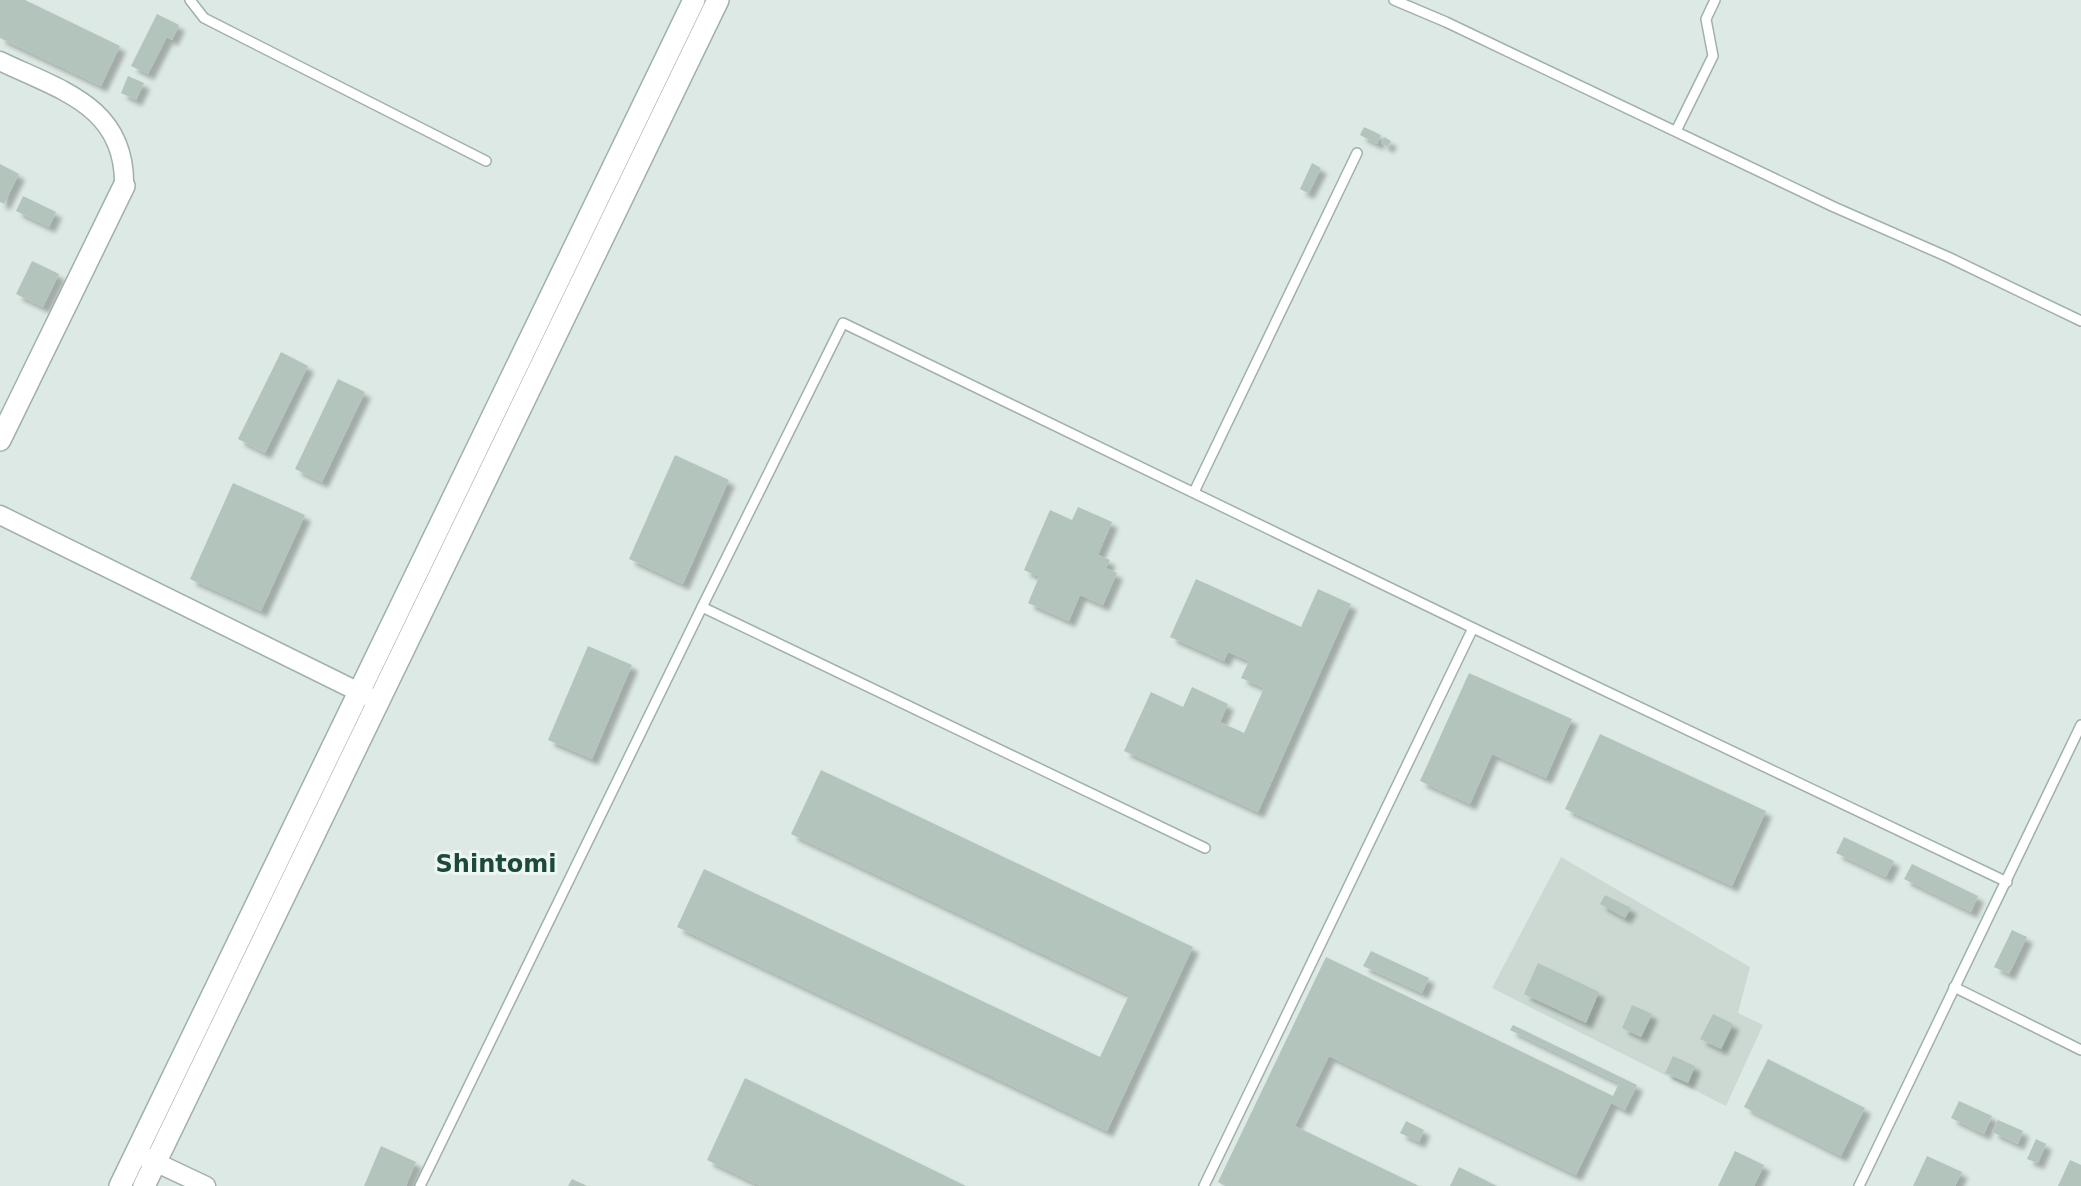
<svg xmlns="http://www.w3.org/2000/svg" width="2081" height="1186" font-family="'DejaVu Sans',sans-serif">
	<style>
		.built { fill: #ccd9d3 }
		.building { fill: #b3c4bd; filter: url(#shadow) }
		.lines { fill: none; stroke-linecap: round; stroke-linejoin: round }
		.service-casing { stroke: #a0b0ab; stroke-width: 12 }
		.minor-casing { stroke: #a0b0ab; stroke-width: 21 }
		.tertiary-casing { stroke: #a0b0ab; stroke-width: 24 }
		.service { stroke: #fff; stroke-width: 9 }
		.minor { stroke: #fff; stroke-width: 18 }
		.tertiary { stroke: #fff; stroke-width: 21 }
		.labels { text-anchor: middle; stroke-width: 6; stroke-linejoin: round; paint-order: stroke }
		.neighbourhood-label { font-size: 24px; font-weight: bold; fill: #1c493e; stroke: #eef6f2 }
	</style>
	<defs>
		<filter id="shadow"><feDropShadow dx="6" dy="6" stdDeviation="2" flood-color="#0004"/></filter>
	</defs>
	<rect width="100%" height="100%" fill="#dde9e4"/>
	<!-- built -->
	<polygon class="built" points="1561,857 1750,967 1738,1013 1763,1025 1726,1106 1492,988"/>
	<!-- building -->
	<g class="building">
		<polygon points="0,0 25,0 120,46 101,86 0,38"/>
		<polygon points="157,14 179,25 172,40 167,37 148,74 131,66"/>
		<polygon points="128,76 144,83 136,100 121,93"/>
		<polygon points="1364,127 1381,135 1377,144 1360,135"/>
		<polygon points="1384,137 1391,141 1388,147 1381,143"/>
		<polygon points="1312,163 1321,168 1308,193 1300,189"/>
		<polygon points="0,164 19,174 4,204 0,202"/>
		<polygon points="23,196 56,212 49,227 16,211"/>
		<polygon points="32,261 59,274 43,307 16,294"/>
		<polygon points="281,352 308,366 265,453 238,439"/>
		<polygon points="338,379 365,392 322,482 295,469"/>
		<polygon points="675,455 729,480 683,584 629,559"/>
		<polygon points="233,483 305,515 261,611 190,579"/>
		<polygon points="1078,507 1112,522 1098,555 1110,560 1106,568 1117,573 1103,605 1080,595 1069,621 1028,603 1039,577 1024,570 1050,510 1072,520"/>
		<polygon points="1196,579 1301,627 1318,589 1351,604 1258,812 1124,751 1151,692 1183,707 1192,687 1228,704 1220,722 1244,733 1264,688 1241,678 1249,661 1228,652 1224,661 1170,637"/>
		<polygon points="588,646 632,665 592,759 548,740"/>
		<polygon points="1469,673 1572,719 1546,778 1492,754 1470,804 1420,781"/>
		<polygon points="1600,734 1766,811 1732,886 1565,809"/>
		<polygon points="821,770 1193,947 1107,1131 677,927 704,869 1100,1057 1129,995 791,834"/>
		<polygon points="1844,837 1894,861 1886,877 1836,853"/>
		<polygon points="1912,864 1978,896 1971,912 1904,879"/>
		<polygon points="1605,895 1631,908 1625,918 1600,904"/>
		<polygon points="2012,930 2027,937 2009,974 1994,967"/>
		<polygon points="1371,951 1429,978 1422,993 1363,966"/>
		<polygon points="1326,957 1613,1096 1619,1083 1510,1030 1513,1025 1637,1085 1625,1110 1611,1103 1576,1175 1329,1056 1295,1126 1419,1186 1225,1186 1218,1182"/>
		<polygon points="1538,963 1599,992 1586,1023 1524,994"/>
		<polygon points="1632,1005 1652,1014 1641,1037 1622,1028"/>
		<polygon points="1713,1014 1733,1024 1721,1049 1700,1039"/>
		<polygon points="1673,1056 1695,1066 1688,1083 1665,1073"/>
		<polygon points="1768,1059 1865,1108 1841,1156 1744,1107"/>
		<polygon points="745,1078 966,1186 761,1186 707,1160"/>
		<polygon points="1959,1101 1992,1116 1984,1134 1951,1118"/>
		<polygon points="1998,1120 2023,1131 2018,1144 1992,1132"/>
		<polygon points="1406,1121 1424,1130 1419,1142 1400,1133"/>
		<polygon points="2036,1139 2046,1144 2038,1163 2027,1159"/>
		<polygon points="381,1146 416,1162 406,1186 364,1186"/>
		<polygon points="1735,1151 1764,1165 1754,1186 1718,1186"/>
		<polygon points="1927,1156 1962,1172 1955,1186 1913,1186"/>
		<polygon points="2070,1160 2081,1165 2081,1186 2058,1186"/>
		<polygon points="1459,1167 1497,1186 1450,1186"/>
		<polygon points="572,1179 587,1186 568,1186"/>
	</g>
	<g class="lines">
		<defs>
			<g id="service">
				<polyline points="190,0 204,18 486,161"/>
				<polyline points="1394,0 1446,22 1834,207 1948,257 2081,321"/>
				<polyline points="1676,131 1713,56 1706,19 1715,0"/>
				<polyline points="1194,492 1357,153"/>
				<polyline points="702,607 1205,848"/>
				<polyline points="1954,987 2081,1050"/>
				<polyline points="420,1186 702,607 843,323 1473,628 2007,882"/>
				<polyline points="1204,1186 1473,628"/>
				<polyline points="1859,1186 2081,725"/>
			</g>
			<g id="minor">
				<path d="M0,61c60,29 126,45 124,125"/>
				<polyline points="0,515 371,698"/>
				<polyline points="136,1153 206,1186"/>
			</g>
			<g id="tertiary">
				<polyline points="0,440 124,186"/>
				<polyline points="120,1186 694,0"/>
				<polyline points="144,1186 718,0"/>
			</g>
		</defs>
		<!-- service casing -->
		<use href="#service" class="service-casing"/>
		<!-- minor casing -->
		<use href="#minor" class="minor-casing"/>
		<!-- tertiary casing -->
		<use href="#tertiary" class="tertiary-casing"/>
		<!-- service -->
		<use href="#service" class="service"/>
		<!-- minor -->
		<use href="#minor" class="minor"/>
		<!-- tertiary -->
		<use href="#tertiary" class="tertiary"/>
	</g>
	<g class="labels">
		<!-- neighbourhood labels -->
		<g class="neighbourhood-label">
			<text x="496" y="872">Shintomi</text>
		</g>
	</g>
</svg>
